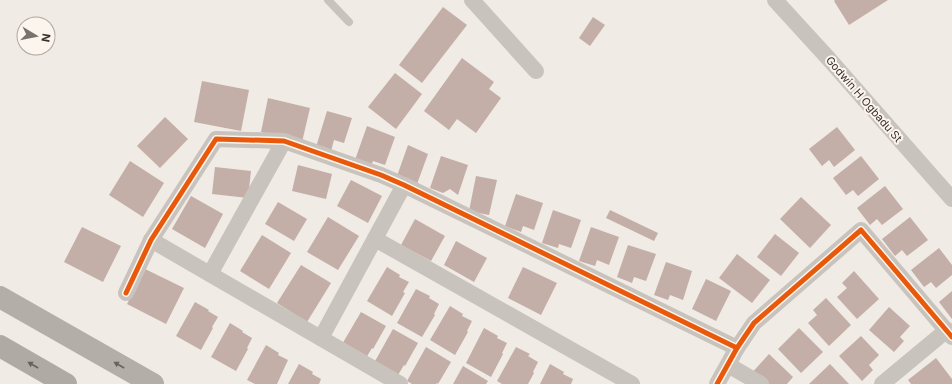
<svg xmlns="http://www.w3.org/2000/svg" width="952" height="384" font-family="Inter,sans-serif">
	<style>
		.building { fill: #c3afa7 }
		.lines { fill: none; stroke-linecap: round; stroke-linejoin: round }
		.service { stroke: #c9c3be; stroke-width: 8 }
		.minor { stroke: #c9c3be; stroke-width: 16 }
		.trunk { stroke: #b4aea8; stroke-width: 22 }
		.motorway { stroke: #afaaa4; stroke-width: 22 }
		.cycleway-casing { stroke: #fbf5ee; stroke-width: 8 }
		.cycleway { stroke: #e8590c; stroke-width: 5 }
		.oneway { fill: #69615b }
		.oneway2 { fill: #6b625d }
		.labels { text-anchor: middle; stroke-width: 4; stroke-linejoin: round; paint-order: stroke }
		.street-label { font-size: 11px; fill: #3b302b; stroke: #fbf5ee }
	</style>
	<rect width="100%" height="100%" fill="#f0ebe5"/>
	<!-- building -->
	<g class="building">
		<polygon points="835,0 888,0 849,25 834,1"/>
		<polygon points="443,7 467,25 422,83 399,65"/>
		<polygon points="593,17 605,25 590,46 579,38"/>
		<polygon points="462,58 494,82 489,89 501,98 476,133 457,119 449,130 424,111"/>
		<polygon points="395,73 422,94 396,129 368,107"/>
		<polygon points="202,81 249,90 241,131 194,122"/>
		<polygon points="268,98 310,108 302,142 261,132"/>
		<polygon points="327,111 352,118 344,143 334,140 331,151 316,147"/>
		<polygon points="165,117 188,139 160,168 137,146"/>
		<polygon points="367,126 395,137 385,165 373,161 371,166 355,160"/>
		<polygon points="837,127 855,150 834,167 829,160 822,166 809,149"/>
		<polygon points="408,145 428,154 417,184 397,176"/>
		<polygon points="441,156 468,165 458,195 450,189 443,193 430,188"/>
		<polygon points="861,156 879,179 858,196 853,190 846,195 833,178"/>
		<polygon points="130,161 164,183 143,217 109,195"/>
		<polygon points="298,165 332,174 326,199 292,191"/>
		<polygon points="215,167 251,171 248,198 212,194"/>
		<polygon points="476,176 497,180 489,215 469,211"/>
		<polygon points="351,180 382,196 368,223 337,206"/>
		<polygon points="885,186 903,209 882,225 877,219 870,225 857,208"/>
		<polygon points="516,194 543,203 534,230 523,226 521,232 505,226"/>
		<polygon points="191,196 223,214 205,248 172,229"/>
		<polygon points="801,197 831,225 810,248 780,219"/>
		<polygon points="278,202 307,219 294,241 265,224"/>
		<polygon points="553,210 581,220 571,248 559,244 558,248 542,243"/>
		<polygon points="610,210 658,233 654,241 606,218"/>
		<polygon points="328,217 359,236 338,270 307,252"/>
		<polygon points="910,217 928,240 907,256 902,250 895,256 882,239"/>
		<polygon points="415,219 445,236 431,261 401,245"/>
		<polygon points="82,227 121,246 103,282 64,262"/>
		<polygon points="591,227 619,237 609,265 597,260 595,266 579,261"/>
		<polygon points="775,234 799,253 781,276 757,257"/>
		<polygon points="262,235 291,253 269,289 240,271"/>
		<polygon points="456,241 487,258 474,282 444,265"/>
		<polygon points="628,245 656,254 646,281 634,277 632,283 617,277"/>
		<polygon points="939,248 952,265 952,275 936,288 931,282 924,287 911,270"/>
		<polygon points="737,254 770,280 752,303 719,278"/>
		<polygon points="666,262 692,271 683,300 670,295 668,300 654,295"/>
		<polygon points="301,265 331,283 307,322 277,303"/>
		<polygon points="387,267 400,275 399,277 409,282 403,292 405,293 392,316 367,301"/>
		<polygon points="523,267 557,283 541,315 508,298"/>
		<polygon points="145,269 184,288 166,324 127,304"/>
		<polygon points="854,271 879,299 857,319 837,297 847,288 842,283"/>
		<polygon points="706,279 731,291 716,321 692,309"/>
		<polygon points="416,289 430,296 429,298 439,304 434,314 435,315 422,337 397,323"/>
		<polygon points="952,291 952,319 939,302"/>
		<polygon points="826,298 851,325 829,346 808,323 817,315 813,310"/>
		<polygon points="195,302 209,310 208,311 218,317 212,327 213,328 201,350 176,336"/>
		<polygon points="450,306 463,314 462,316 472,321 467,331 468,332 455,355 430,340"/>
		<polygon points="889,307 910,326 900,337 904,341 894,352 869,330"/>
		<polygon points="361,312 386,326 373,349 372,348 366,358 341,346"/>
		<polygon points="230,323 243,331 242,332 252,338 247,348 248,349 236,371 211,357"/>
		<polygon points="484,328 498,336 497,338 507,343 502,353 503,354 491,377 466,363"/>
		<polygon points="799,328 823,352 801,373 778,349"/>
		<polygon points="393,329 418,343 405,366 404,365 398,375 374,363"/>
		<polygon points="861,336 879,355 869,365 873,370 862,381 839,356"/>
		<polygon points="266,345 279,353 278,355 288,360 277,384 255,384 247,380"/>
		<polygon points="426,347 451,362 438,384 437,383 436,384 412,384 407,381"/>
		<polygon points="516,347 530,354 528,356 538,362 533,372 534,373 528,384 502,384 497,381"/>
		<polygon points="769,354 793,377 787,384 757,384 749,376"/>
		<polygon points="936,358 952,379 952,384 911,384 908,380"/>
		<polygon points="299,364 313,372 312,374 321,379 319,384 288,384"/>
		<polygon points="550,364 564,372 563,374 573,379 571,384 540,384"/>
		<polygon points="830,364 849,384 809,384"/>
		<polygon points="463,366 488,381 486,384 453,384"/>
	</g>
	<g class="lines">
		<!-- service -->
		<polyline class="service" points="328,0 349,22"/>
		<!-- minor -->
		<g class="minor">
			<polyline points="472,0 536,71"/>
			<polyline points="775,0 828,58 952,199"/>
			<polyline points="375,239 632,384"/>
			<polyline points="151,240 400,384"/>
			<polyline points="210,274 284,141"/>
			<polyline points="126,293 151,240 216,139 284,141 381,175 404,185 737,348"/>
			<polyline points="321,338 404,185"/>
			<polyline points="728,365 761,384"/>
			<polyline points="717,384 737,348 754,323 861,230 952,337"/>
			<polyline points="882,384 947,330"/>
		</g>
		<!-- trunk -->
		<polyline class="trunk" points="0,297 153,384"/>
		<!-- motorway -->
		<polyline class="motorway" points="0,346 66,384"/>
		<defs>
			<g id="cycleway">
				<polyline points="126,293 151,240 216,139 284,141 381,175 404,185 737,348"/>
				<polyline points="717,384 737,348 754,323 861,230 952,337"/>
			</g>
		</defs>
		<!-- cycleway casing -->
		<use href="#cycleway" class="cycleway-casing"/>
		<!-- cycleway -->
		<use href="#cycleway" class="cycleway"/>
	</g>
	<!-- one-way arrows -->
	<defs><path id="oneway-solid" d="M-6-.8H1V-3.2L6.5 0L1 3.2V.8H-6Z"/></defs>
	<use class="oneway" href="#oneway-solid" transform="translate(33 365) rotate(-150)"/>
	<use class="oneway2" href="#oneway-solid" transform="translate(119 365) rotate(-150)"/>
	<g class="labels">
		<!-- street labels -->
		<g class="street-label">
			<text transform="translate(864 99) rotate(49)" y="4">Godwin H Ogbadu St</text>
		</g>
	</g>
	<!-- north arrow -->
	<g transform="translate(36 36) rotate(100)"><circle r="19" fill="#fbf5ee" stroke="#aea6a0"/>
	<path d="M0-3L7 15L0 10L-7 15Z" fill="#7a716c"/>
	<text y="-6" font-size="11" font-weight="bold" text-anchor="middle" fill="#3b302b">N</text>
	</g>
</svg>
